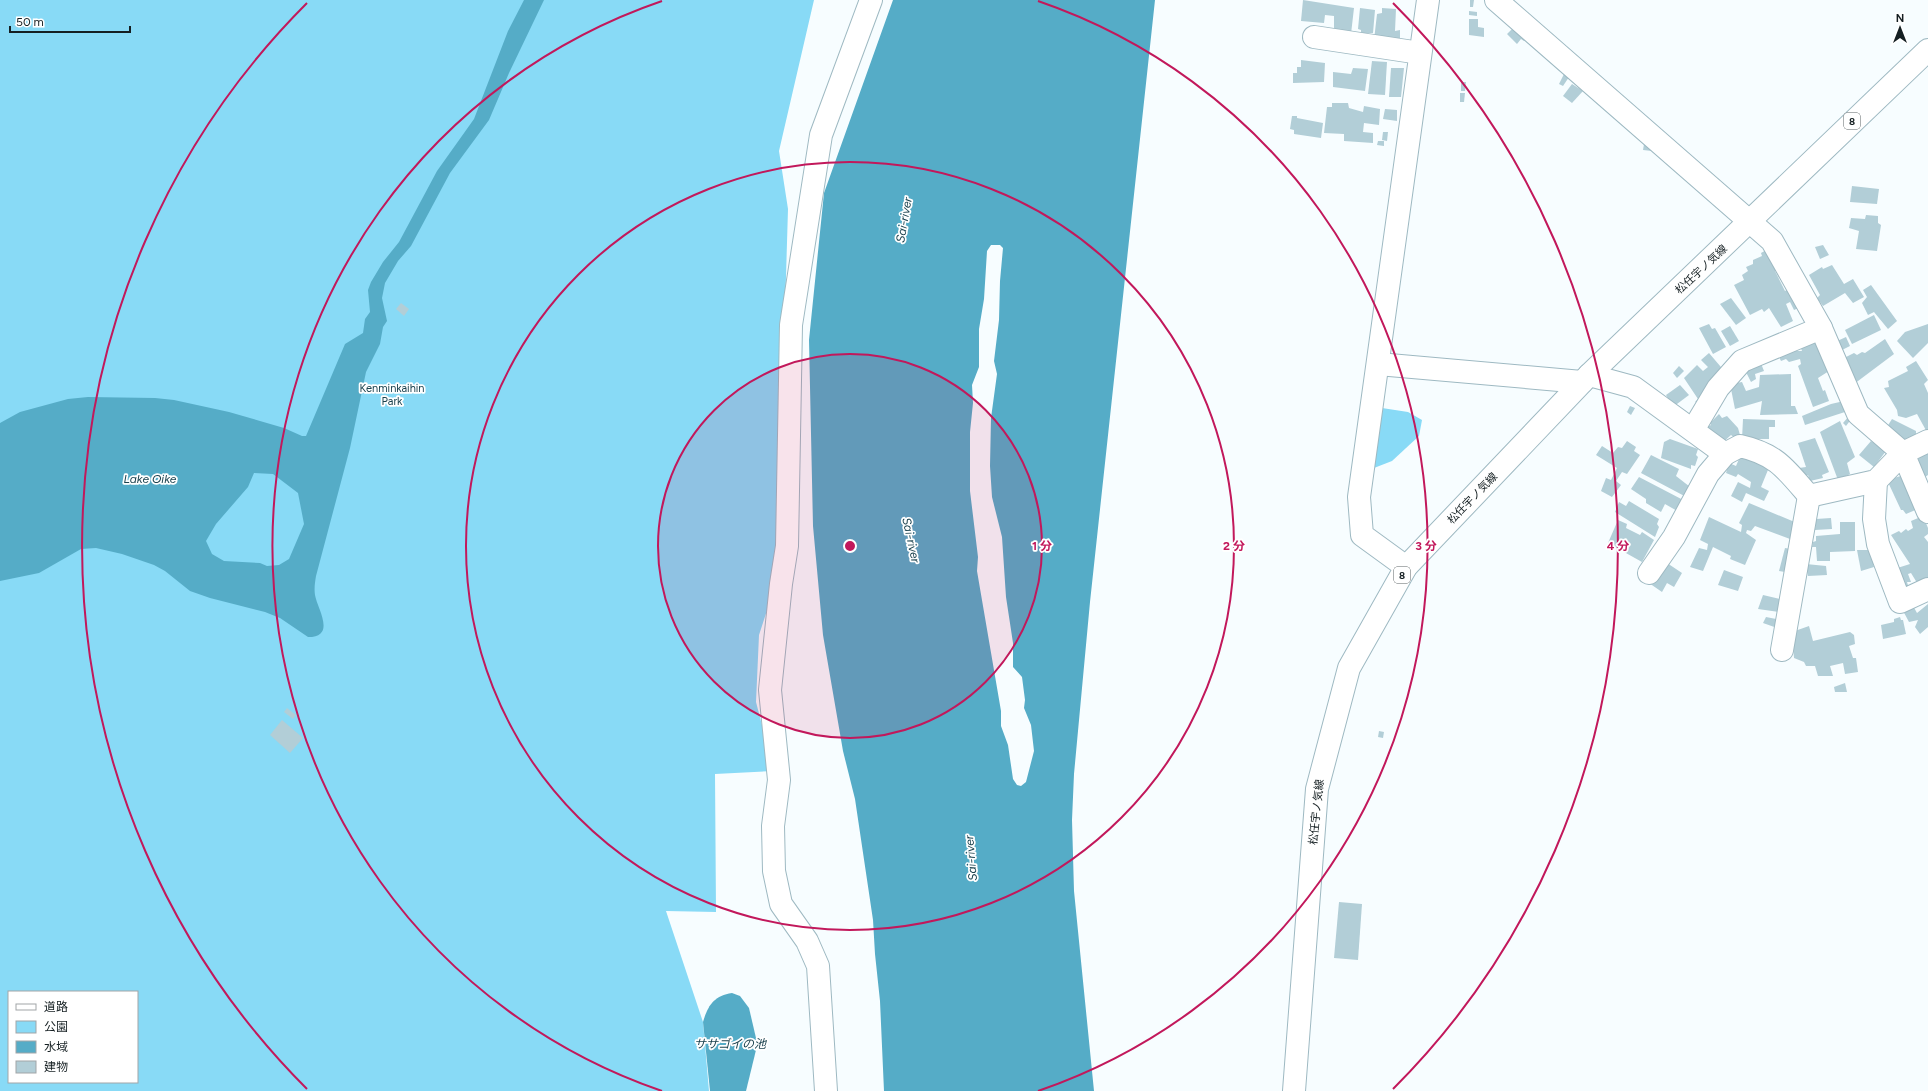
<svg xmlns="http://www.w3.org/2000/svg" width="1928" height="1091" font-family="Figtree,'Noto Sans JP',sans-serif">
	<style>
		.green { fill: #88daf6; fill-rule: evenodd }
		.water { fill: #55acc7; fill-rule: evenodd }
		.building { fill: #b2ced7 }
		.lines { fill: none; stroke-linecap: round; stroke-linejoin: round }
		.minor-casing { stroke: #9eb9c2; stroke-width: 24 }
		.major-casing { stroke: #9eb9c2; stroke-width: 24 }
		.minor { stroke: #fff; stroke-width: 22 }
		.major { stroke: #fff; stroke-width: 22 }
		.ring { fill: none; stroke: #c2185b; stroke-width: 2 }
		.labels { text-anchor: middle; stroke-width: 3.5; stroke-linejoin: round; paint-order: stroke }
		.shield { fill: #fff; stroke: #5b6264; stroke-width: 1 }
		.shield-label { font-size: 10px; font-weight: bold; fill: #151f22 }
		.street-label { font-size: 11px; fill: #151f22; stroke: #fff }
		.park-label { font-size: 11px; fill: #1b424e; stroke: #fff }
		.water-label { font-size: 12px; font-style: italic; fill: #1b424e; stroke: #fff }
		.centre { fill: #c2185b; stroke: #fff; stroke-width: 2 }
		.ring-label { font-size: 12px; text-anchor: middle; font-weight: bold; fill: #c2185b; stroke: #fff; stroke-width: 3.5; stroke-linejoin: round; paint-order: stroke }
	</style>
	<rect width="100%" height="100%" fill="#f7fdff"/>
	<!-- green -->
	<g class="green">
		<path d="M0,0h814l-35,151 9,58 -11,371 -18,55 -3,67 18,69 -59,3 1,138 -50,-1 37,111 6,69h-709zM9,992h128v90h-128z"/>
		<polygon points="1382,408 1408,412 1422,420 1419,436 1392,461 1374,468"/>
	</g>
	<!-- water -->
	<g class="water">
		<path d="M524,0h20l-35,73 -20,47 -39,53 -39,73 -13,15 -13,22 -3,15 5,23 -4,6 -3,17 -14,28 -16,76 -34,128c-1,6 -2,13 -1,19 2,13 22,42 -7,42l-28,-19 -15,-6 -55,-14 -20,-7 -25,-20 -11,-6 -32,-11 -26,-6 -15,1 -42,24 -39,8v-158l20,-11 48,-13 20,-2 67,1 19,2 55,12 55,16 18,8h4l39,-92 18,-11 2,-14 5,-7 -2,-22 3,-8 12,-20 16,-20 38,-71 37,-52 34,-88zM254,473l19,1 25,19 6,31 -15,35 -10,6 -12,1 -7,-3 -36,-2 -12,-7 -6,-13 10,-17 32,-37z"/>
		<path d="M893,0h262l-65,602 -16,172 -2,46 2,71 20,200h-210l-4,-90 -5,-47 -2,-34 -18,-121 -12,-48 -20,-116 -10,-109 -4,-186 15,-147zM991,245h9l3,3 -3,33 -1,39 -5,41 3,13 -6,44 -1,48 2,31 10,40 4,60 7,46v24l9,10 3,23 -1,8 7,17 3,26 -8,31 -5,4 -4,-1 -4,-6 -5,-34 -7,-19v-15l-24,-140 1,-14 -8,-66v-59l3,-29 -1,-18 7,-18v-38l5,-30 3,-48z"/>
		<path d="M732,993l8,3 9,12 7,30v12l-10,41h-36l-7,-69c5,-17 11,-26 29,-29z"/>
	</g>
	<!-- building -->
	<g class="building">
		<polygon points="1303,0 1354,8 1351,34 1334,33 1334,16 1325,15 1324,23 1301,21"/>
		<polygon points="1470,0 1474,0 1473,7 1470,7"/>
		<polygon points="1360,8 1375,10 1373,33 1361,33 1361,30 1358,29"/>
		<polygon points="1382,8 1396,9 1395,31 1400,30 1400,41 1374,40 1377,14 1382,13"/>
		<polygon points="1469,11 1477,12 1477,16 1469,15"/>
		<polygon points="1469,19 1478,19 1478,27 1484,28 1484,37 1469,35"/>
		<polygon points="1514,27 1527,39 1524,41 1521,39 1517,44 1507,34"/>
		<polygon points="1301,60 1325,63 1324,82 1293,83 1293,73 1297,73 1297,67 1301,67"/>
		<polygon points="1372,61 1387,62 1385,95 1368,94"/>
		<polygon points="1353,68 1368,69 1365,91 1333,87 1333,72 1351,74"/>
		<polygon points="1391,68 1404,68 1401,97 1389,97"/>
		<polygon points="1564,74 1569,77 1563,86 1559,84"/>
		<polygon points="1461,82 1466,82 1465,91 1461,91"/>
		<polygon points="1572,84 1583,91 1572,103 1563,96"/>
		<polygon points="1460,93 1465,93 1464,102 1460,102"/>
		<polygon points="1332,103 1348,103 1349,108 1363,112 1364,106 1380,109 1379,125 1364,123 1363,132 1373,133 1373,143 1344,141 1344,134 1324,133 1327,107 1332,107"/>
		<polygon points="1385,109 1397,110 1397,121 1383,119"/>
		<polygon points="1292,116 1297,116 1297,118 1323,123 1321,138 1294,134 1294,130 1290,129"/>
		<polygon points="1383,132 1388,132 1387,141 1382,140"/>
		<polygon points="1378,141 1384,141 1384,146 1377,145"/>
		<polygon points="1644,144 1652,145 1652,151 1643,150"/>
		<polygon points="1852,186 1879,189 1877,204 1850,202"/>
		<polygon points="1866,215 1878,216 1878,223 1881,225 1877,251 1856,249 1859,231 1849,228 1851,218 1865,219"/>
		<polygon points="1823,245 1829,255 1820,259 1815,247"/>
		<polygon points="1768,249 1778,268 1775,271 1785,291 1790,288 1801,307 1794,310 1790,302 1786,304 1793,321 1781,327 1769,308 1764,312 1762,309 1750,315 1734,285 1744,280 1742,275 1748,271 1746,267 1753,264 1753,260 1762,256 1761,253"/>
		<polygon points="1832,265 1844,284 1853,279 1864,297 1853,303 1845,293 1823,306 1817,298 1820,295 1809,275 1822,267 1823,269"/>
		<polygon points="1871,285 1897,321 1888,329 1874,312 1868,315 1862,303 1867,297 1863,290"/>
		<polygon points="1731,298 1746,318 1736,325 1720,304"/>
		<polygon points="401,303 409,309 404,316 396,309"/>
		<polygon points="1874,315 1881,330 1852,344 1845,330"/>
		<polygon points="1709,324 1712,329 1715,328 1726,347 1713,354 1699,328"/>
		<polygon points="1928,324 1928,343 1913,358 1897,341 1905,332"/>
		<polygon points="1730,326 1739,341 1730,346 1721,331"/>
		<polygon points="1846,337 1850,346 1840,351 1835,342"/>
		<polygon points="1818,339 1829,371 1818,378 1823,391 1825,390 1829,401 1813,407 1798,366 1801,364 1800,359 1789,362 1786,359 1781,361 1776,351 1794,345 1796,351 1802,351 1800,346"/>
		<polygon points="1885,339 1894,354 1854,384 1842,359 1854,353 1857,355 1862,352 1865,353"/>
		<polygon points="1709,353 1726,373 1698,403 1695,402 1698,399 1684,378 1697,365 1703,371 1708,367 1701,360"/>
		<polygon points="1760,361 1764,371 1755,374 1756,379 1751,382 1744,368"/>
		<polygon points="1916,361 1928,380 1924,384 1928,393 1928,434 1917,414 1906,418 1898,416 1897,410 1884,388 1889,387 1888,381 1908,371 1906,367"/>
		<polygon points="1679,366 1684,371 1677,378 1673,373"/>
		<polygon points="1791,374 1791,406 1795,406 1798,414 1760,415 1762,401 1735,409 1730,384 1742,382 1746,391 1759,387 1760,375"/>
		<polygon points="1680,385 1689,395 1673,407 1666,395"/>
		<polygon points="1844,401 1848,411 1805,425 1802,416 1831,404"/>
		<polygon points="1630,406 1635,408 1631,415 1627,412"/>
		<polygon points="1719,414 1722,418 1727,416 1738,428 1740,435 1736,439 1731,435 1720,445 1705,428 1711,425 1710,423"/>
		<polygon points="1849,416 1852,418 1846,426 1843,423"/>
		<polygon points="1743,419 1775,420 1775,427 1769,427 1769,439 1742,439"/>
		<polygon points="1892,419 1916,431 1916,439 1902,442 1885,430"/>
		<polygon points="1840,421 1855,457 1847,463 1850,474 1838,480 1820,432"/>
		<polygon points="1815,438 1829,472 1822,475 1823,478 1810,481 1808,475 1801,479 1799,468 1806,467 1798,443"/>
		<polygon points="1670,439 1698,449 1696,455 1698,457 1695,466 1691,465 1691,469 1661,458 1664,442"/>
		<polygon points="1627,441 1636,447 1634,451 1640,455 1627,474 1622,472 1616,481 1621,485 1612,497 1601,491 1606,478 1611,480 1617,468 1596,455 1602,446 1613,453 1618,447 1622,448"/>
		<polygon points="1871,441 1886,451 1874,467 1859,455"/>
		<polygon points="1928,450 1928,475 1921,480 1916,461 1919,459 1918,455"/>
		<polygon points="1742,452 1770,465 1761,487 1769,491 1764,501 1746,493 1742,502 1731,496 1738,482 1750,488 1751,482 1738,474 1736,477 1726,473 1729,463 1736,466"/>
		<polygon points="1651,455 1679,469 1676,476 1694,490 1690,499 1641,473"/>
		<polygon points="1904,475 1920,508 1906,514 1903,510 1901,510 1887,480"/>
		<polygon points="1639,477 1687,502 1679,512 1665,504 1661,512 1646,503 1646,499 1631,489"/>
		<polygon points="1629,501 1659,519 1657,524 1659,527 1655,537 1615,512 1619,502 1626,506"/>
		<polygon points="1749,503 1797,523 1790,539 1755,526 1751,531 1747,530 1746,533 1756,540 1745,565 1730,559 1731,556 1713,547 1703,571 1690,567 1699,548 1707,550 1708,544 1700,540 1709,517 1741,532 1742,525 1739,523"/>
		<polygon points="1923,516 1928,528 1928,534 1924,537 1928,542 1928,580 1919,586 1911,573 1908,574 1911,582 1907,582 1911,595 1891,570 1910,564 1891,535 1899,531 1901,533 1906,529 1908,531 1913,528 1911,521"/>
		<polygon points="1831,518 1832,529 1815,530 1816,519"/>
		<polygon points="1618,520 1627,524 1626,528 1640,535 1642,532 1654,540 1642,562 1608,543"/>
		<polygon points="1840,522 1855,522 1855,551 1830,552 1830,561 1817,561 1816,547 1812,547 1813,542 1816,541 1816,536 1840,534"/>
		<polygon points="1785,548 1797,550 1791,573 1779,571"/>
		<polygon points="1857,550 1870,550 1874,567 1861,571"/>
		<polygon points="1664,561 1682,573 1674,587 1667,583 1662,592 1649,583"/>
		<polygon points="1806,564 1826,566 1827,575 1808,576"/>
		<polygon points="1724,570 1743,577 1738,591 1718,585"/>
		<polygon points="1763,595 1780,599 1779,612 1758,609"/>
		<polygon points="1912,604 1917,613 1928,604 1928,627 1920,634 1915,627 1918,620 1909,622 1901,607"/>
		<polygon points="1766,617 1782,620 1780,629 1763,623"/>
		<polygon points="1900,617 1901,620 1903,620 1906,634 1883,639 1881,625 1894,622 1894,619"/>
		<polygon points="1809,626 1813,641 1850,632 1854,635 1855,644 1849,646 1853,658 1856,658 1858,672 1845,674 1843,663 1830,666 1833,676 1818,676 1815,666 1806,666 1804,662 1794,658 1792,632"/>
		<polygon points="1845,683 1847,692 1835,692 1834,687"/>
		<polygon points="287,708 296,715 293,719 284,712"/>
		<polygon points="282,720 303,738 290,753 270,735"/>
		<polygon points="1379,731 1384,732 1383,738 1378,737"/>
		<polygon points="1339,902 1362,904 1358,960 1334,958"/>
	</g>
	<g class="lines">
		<defs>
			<g id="minor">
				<polyline points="1496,0 1772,241 1821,328 1858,414 1903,453 1928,441"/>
				<polyline points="1314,37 1420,53"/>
				<polyline points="1378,364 1582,382"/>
				<polyline points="1589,375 1633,387 1725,454"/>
				<polyline points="1693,430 1718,388 1742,361 1821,328"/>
				<polyline points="1876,481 1874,519 1878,544 1900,602 1928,589"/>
				<polyline points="1406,567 1362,535 1359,497 1428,0"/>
				<path d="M1649,573l25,-36 34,-63 17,-20 15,-8c36,8 46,23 69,50l67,-15 27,-28 25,59"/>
				<polyline points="1782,650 1809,496"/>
				<polyline points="826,1091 818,966 807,941 781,904 774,871 773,826 779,780 770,690 781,584 787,546 791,325 821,135 871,0"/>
			</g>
			<polyline id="major" points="1294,1091 1317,789 1349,668 1406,567 1589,375 1928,50"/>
		</defs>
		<!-- minor casing -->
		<use href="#minor" class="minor-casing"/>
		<!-- major casing -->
		<use href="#major" class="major-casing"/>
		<!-- minor -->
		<use href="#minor" class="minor"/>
		<!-- major -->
		<use href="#major" class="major"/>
	</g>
	<!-- distance rings -->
	<circle cx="850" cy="546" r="192" fill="#c2185b" fill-opacity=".12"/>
	<g class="ring">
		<circle cx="850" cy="546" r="192"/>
		<circle cx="850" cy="546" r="384"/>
		<path d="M662 1091A576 576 0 0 1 662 1M1038 1A576 576 0 0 1 1038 1091"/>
		<path d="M307 1089A768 768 0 0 1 307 3M1393 3A768 768 0 0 1 1393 1089"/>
	</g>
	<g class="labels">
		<!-- shield labels -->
		<g class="shield">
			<rect x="1844" y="113" width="16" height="16" rx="3"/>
			<rect x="1394" y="567" width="16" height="16" rx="3"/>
		</g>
		<g class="shield-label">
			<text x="1852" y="125">8</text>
			<text x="1402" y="579">8</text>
		</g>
		<!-- street labels -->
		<g class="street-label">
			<text transform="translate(1701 269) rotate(-43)" y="4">松任宇ノ気線</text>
			<text transform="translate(1472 498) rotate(-46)" y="4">松任宇ノ気線</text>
			<text transform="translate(1316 812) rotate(-84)" y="4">松任宇ノ気線</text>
		</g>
		<!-- park labels -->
		<g class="park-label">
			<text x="392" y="392">Kenminkaihin<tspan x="392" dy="13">Park</tspan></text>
		</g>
		<!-- water labels -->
		<g class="water-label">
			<text transform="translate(904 220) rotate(-80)" y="4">Sai-river</text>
			<text x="150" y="483">Lake Oike</text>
			<text transform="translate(911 540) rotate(78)" y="4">Sai-river</text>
			<text transform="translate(971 858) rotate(-95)" y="4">Sai-river</text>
			<text x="730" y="1048">ササゴイの池</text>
		</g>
	</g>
	<circle cx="850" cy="546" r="6" class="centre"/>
	<g class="ring-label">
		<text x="1042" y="550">1 分</text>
		<text x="1234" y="550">2 分</text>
		<text x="1426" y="550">3 分</text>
		<text x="1618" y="550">4 分</text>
	</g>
	<!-- legend -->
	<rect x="8" y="991" width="130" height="92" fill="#ffffff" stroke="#a1a5a7"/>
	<rect x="16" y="1004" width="20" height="6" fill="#ffffff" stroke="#a1a5a7"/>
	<text x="44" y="1011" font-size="12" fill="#151f22">道路</text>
	<rect x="16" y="1021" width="20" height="12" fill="#88daf6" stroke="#a1a5a7"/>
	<text x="44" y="1031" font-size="12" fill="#151f22">公園</text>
	<rect x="16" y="1041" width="20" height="12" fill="#55acc7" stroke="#a1a5a7"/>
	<text x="44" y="1051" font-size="12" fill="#151f22">水域</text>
	<rect x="16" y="1061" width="20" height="12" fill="#b2ced7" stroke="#a1a5a7"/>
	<text x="44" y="1071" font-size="12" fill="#151f22">建物</text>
	<!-- north arrow -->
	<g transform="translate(1900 28)" stroke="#ffffff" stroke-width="3" paint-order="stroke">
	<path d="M0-3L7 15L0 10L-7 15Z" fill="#151f22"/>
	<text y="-6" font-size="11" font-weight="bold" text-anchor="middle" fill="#151f22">N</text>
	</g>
	<!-- scale -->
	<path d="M10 26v6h120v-6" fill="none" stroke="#151f22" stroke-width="2"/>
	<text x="16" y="26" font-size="12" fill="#151f22" stroke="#ffffff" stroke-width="3" paint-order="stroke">50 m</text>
</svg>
